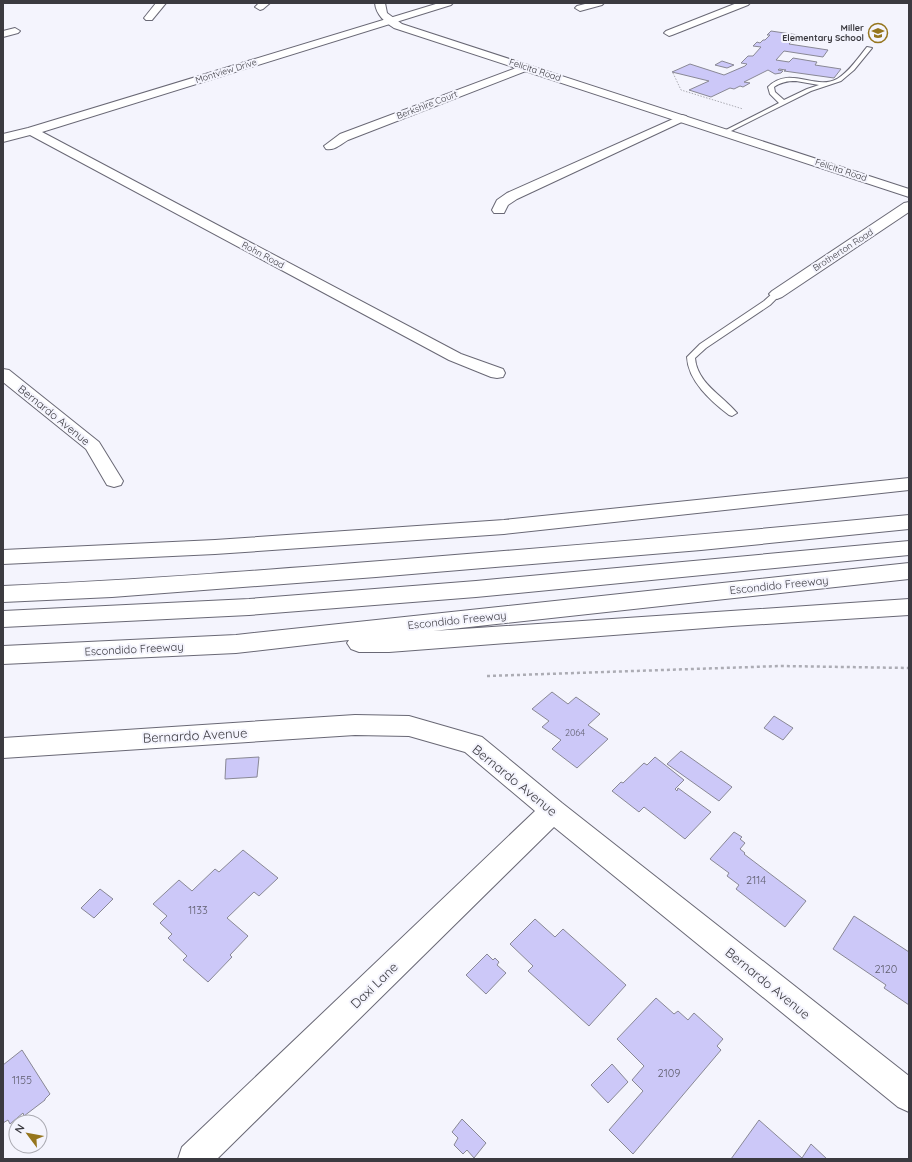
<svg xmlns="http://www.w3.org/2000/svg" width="912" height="1162" font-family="Quicksand,sans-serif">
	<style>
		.building { fill: #ccc8f8; stroke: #898895 }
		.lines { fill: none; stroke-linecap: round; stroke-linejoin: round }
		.service-casing { stroke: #696875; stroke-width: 2 }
		.minor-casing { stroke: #696875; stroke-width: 2 }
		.secondary-casing { stroke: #696875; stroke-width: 2 }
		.motorway-casing { stroke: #696875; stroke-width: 2 }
		.path-far1 { stroke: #acacb4; stroke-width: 1; stroke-dasharray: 1.5 1.5; stroke-linecap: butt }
		.path { stroke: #acacb4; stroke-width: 2.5; stroke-dasharray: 3 3; stroke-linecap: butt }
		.service { fill: #fff; fill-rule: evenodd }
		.minor { fill: #fff; fill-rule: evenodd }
		.secondary { fill: #fff; fill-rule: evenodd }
		.motorway { fill: #fff; fill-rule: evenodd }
		.labels { text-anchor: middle; stroke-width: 4; stroke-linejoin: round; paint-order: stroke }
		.far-poi-label { font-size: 9px; font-weight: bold; fill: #3b3a40; stroke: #f4f4fd; text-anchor: end }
		.far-street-label { font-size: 9px; fill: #3b3a40; stroke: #f4f4fd }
		.number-label { font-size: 9px; fill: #5f5e6e }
		.street-label { font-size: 11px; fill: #3b3a40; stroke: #f4f4fd }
		.near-number-label { font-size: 11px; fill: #5f5e6e }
		.near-street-label { font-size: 13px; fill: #3b3a40; stroke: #f4f4fd }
	</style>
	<rect width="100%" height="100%" fill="#f4f4fd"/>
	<!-- building -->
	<g class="building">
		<polygon points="771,31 798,35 789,44 828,50 823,57 784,51 776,60 789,62 793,58 817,62 815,65 841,69 834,78 784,71 786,70 779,69 778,70 783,71 781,73 775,74 768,70 744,82 750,83 743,87 740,86 734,89 730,88 711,97 689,90 709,81 672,72 690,64 724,75 745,66 747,64 741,63 748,56 753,56 761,47 753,46 757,42 760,43 763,40 765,40 770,35 767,35"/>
		<polygon points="722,61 734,65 727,68 715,65"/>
		<polygon points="552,692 568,704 576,697 600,714 588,725 608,739 577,768 552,749 561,740 542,727 549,721 532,709"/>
		<polygon points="774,716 793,728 783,740 764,728"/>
		<polygon points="681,751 732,787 719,801 667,764"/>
		<polygon points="259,757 257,777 225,779 226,759"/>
		<polygon points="655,757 684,780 675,789 677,791 678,788 711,812 685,839 644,807 639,812 612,791 621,782 623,783 644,763 647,765"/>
		<polygon points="734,832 742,837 740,839 745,843 740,849 745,853 744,854 806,901 785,927 736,889 739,885 727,876 729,873 710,859"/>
		<polygon points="243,850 278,878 259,896 254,892 227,918 248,936 230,955 232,957 208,982 183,960 187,956 168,938 172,934 160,923 167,916 153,904 179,880 192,891 215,869 219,872"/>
		<polygon points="100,889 113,899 94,918 81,908"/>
		<polygon points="854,916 909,952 909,1005 884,988 886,985 833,949"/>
		<polygon points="535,919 555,937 563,929 626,985 589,1026 528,971 533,966 510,944"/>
		<polygon points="487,954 493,960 495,958 499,962 497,965 506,973 486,994 466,975"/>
		<polygon points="656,998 674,1014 678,1011 688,1020 694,1013 723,1039 717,1046 721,1050 633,1154 609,1130 643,1091 632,1080 644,1066 617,1039"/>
		<polygon points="22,1050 50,1094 45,1099 45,1100 24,1116 23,1113 10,1124 8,1120 3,1123 3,1065"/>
		<polygon points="612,1064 628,1082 608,1103 591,1085"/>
		<polygon points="462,1119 486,1143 474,1158 467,1150 463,1154 454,1145 458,1138 452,1132"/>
		<polygon points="759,1120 802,1158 811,1144 827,1159 731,1159"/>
	</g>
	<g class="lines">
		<defs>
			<g id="service">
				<path d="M867,47l5,1 -18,22 -13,11 -30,10 -84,42 -5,-1 57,-29 -9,-9 -2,-7c22,-22 47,4 69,-8 12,-7 21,-21 30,-32zM796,81l23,4 -12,4 -23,11 -9,-8 -1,-5c7,-5 13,-6 22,-6z"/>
				<path d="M774,292h6l1,2 -11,11 -64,43 -11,10c2,25 27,37 42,55l-5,3 -3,-1c-18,-14 -41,-34 -42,-58l13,-13 64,-43z"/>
			</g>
			<g id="minor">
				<polygon points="156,3 166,3 152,20 146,20 144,18"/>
				<polygon points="259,3 270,3 263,9 260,10 255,7"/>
				<polygon points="439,3 453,3 451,5 42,132 461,354 503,369 505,373 503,377 497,378 491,377 449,360 30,135 3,142 3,134 28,128"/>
				<polygon points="589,3 604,3 602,5 580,11 575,8 577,6"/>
				<polygon points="737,3 750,3 748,5 672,35 669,36 664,33 666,31"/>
				<polygon points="15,28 20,31 18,33 3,37 3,31"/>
				<path d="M527,64l5,3 -1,2 -183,71c-7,4 -14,11 -22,9l-2,-3 16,-12z"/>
				<polygon points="682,115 686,116 688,118 686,120 517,199 508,205 504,213 494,213 492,210 497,200 507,193"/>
				<polygon points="909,202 909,212 782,297 777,299 772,297 769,294 772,291 904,203"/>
				<polygon points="3,369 9,370 99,442 123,481 121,485 114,487 107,485 86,449 3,382"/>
				<polygon points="355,715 409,716 482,737 562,803 909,1076 909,1112 898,1107 554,827 217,1159 178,1159 182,1147 535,811 465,752 409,736 355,735 3,758 3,738"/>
			</g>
			<path id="secondary" d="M375,3h10l2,10 15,11 507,165v8l-515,-169c-9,-6 -18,-13 -19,-25z"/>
			<g id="motorway">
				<polygon points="909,478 909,490 504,534 215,554 3,564 3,550 215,540 504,520"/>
				<path d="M909,515v14l-208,21 -325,27 -264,20 -109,5v-16c138,-6 277,-17 415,-28 164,-13 327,-27 491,-43z"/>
				<polygon points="909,541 909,555 476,597 249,615 3,627 3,611 249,599 476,581"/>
				<polygon points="909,563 909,579 433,631 909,599 909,615 732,626 389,652 359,652 351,649 347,643 349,640 236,653 3,664 3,646 236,635"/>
			</g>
		</defs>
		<!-- service casing -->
		<use href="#service" class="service-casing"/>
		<!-- minor casing -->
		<use href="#minor" class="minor-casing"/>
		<!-- secondary casing -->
		<use href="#secondary" class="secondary-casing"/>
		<!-- motorway casing -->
		<use href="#motorway" class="motorway-casing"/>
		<!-- path-far1 -->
		<polyline class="path-far1" points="673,73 681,90 743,109"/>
		<!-- path -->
		<polyline class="path" points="487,676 781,666 909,668"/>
		<!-- service -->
		<use href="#service" class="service"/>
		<!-- minor -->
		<use href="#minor" class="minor"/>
		<!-- secondary -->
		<use href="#secondary" class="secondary"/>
		<!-- motorway -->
		<use href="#motorway" class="motorway"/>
	</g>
	<!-- icons -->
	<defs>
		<symbol id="school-ring" viewBox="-11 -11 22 22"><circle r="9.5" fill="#f4f4fd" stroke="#95751d" stroke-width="1.5"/><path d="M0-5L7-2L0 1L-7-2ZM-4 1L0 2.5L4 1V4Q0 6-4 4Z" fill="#95751d"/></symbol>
	</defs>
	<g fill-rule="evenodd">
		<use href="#school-ring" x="867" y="22" width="22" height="22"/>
	</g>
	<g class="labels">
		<!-- far-poi labels -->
		<g class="far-poi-label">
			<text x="864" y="31">Miller<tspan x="864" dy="10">Elementary School</tspan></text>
		</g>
		<!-- far-street labels -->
		<g class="far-street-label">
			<text transform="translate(535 70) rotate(18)" y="3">Felicita Road</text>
			<text transform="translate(226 71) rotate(-17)" y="3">Montview Drive</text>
			<text transform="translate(427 105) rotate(-21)" y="3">Berkshire Court</text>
			<text transform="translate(841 170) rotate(18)" y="3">Felicita Road</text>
			<text transform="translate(843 250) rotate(-33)" y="3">Brotherton Road</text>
			<text transform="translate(263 255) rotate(28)" y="3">Rohn Road</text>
		</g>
		<!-- number labels -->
		<g class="number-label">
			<text x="575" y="736">2064</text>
		</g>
		<!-- street labels -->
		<g class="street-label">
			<text transform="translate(54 415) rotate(39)" y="4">Bernardo Avenue</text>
			<text transform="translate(779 585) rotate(-6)" y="4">Escondido Freeway</text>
			<text transform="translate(457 620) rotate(-6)" y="4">Escondido Freeway</text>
			<text transform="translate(134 649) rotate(-3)" y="4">Escondido Freeway</text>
		</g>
		<!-- near-number labels -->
		<g class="near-number-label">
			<text x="756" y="884">2114</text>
			<text x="198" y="914">1133</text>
			<text x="886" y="973">2120</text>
			<text x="669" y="1077">2109</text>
			<text x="22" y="1084">1155</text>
		</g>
		<!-- near-street labels -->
		<g class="near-street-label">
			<text transform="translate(195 735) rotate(-3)" y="5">Bernardo Avenue</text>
			<text transform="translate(515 780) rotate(39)" y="5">Bernardo Avenue</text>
			<text transform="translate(768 983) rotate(39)" y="5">Bernardo Avenue</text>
			<text transform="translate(374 985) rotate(-44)" y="5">Daxi Lane</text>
		</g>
	</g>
	<!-- border -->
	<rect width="912" height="1162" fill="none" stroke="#3b3a40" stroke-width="8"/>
	<!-- north arrow -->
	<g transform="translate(28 1134) rotate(302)"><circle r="19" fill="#f4f4fd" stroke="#aaaab1"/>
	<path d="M0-3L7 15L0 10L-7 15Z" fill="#95751d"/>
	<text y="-6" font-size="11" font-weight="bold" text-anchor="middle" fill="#3b3a40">N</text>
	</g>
</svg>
